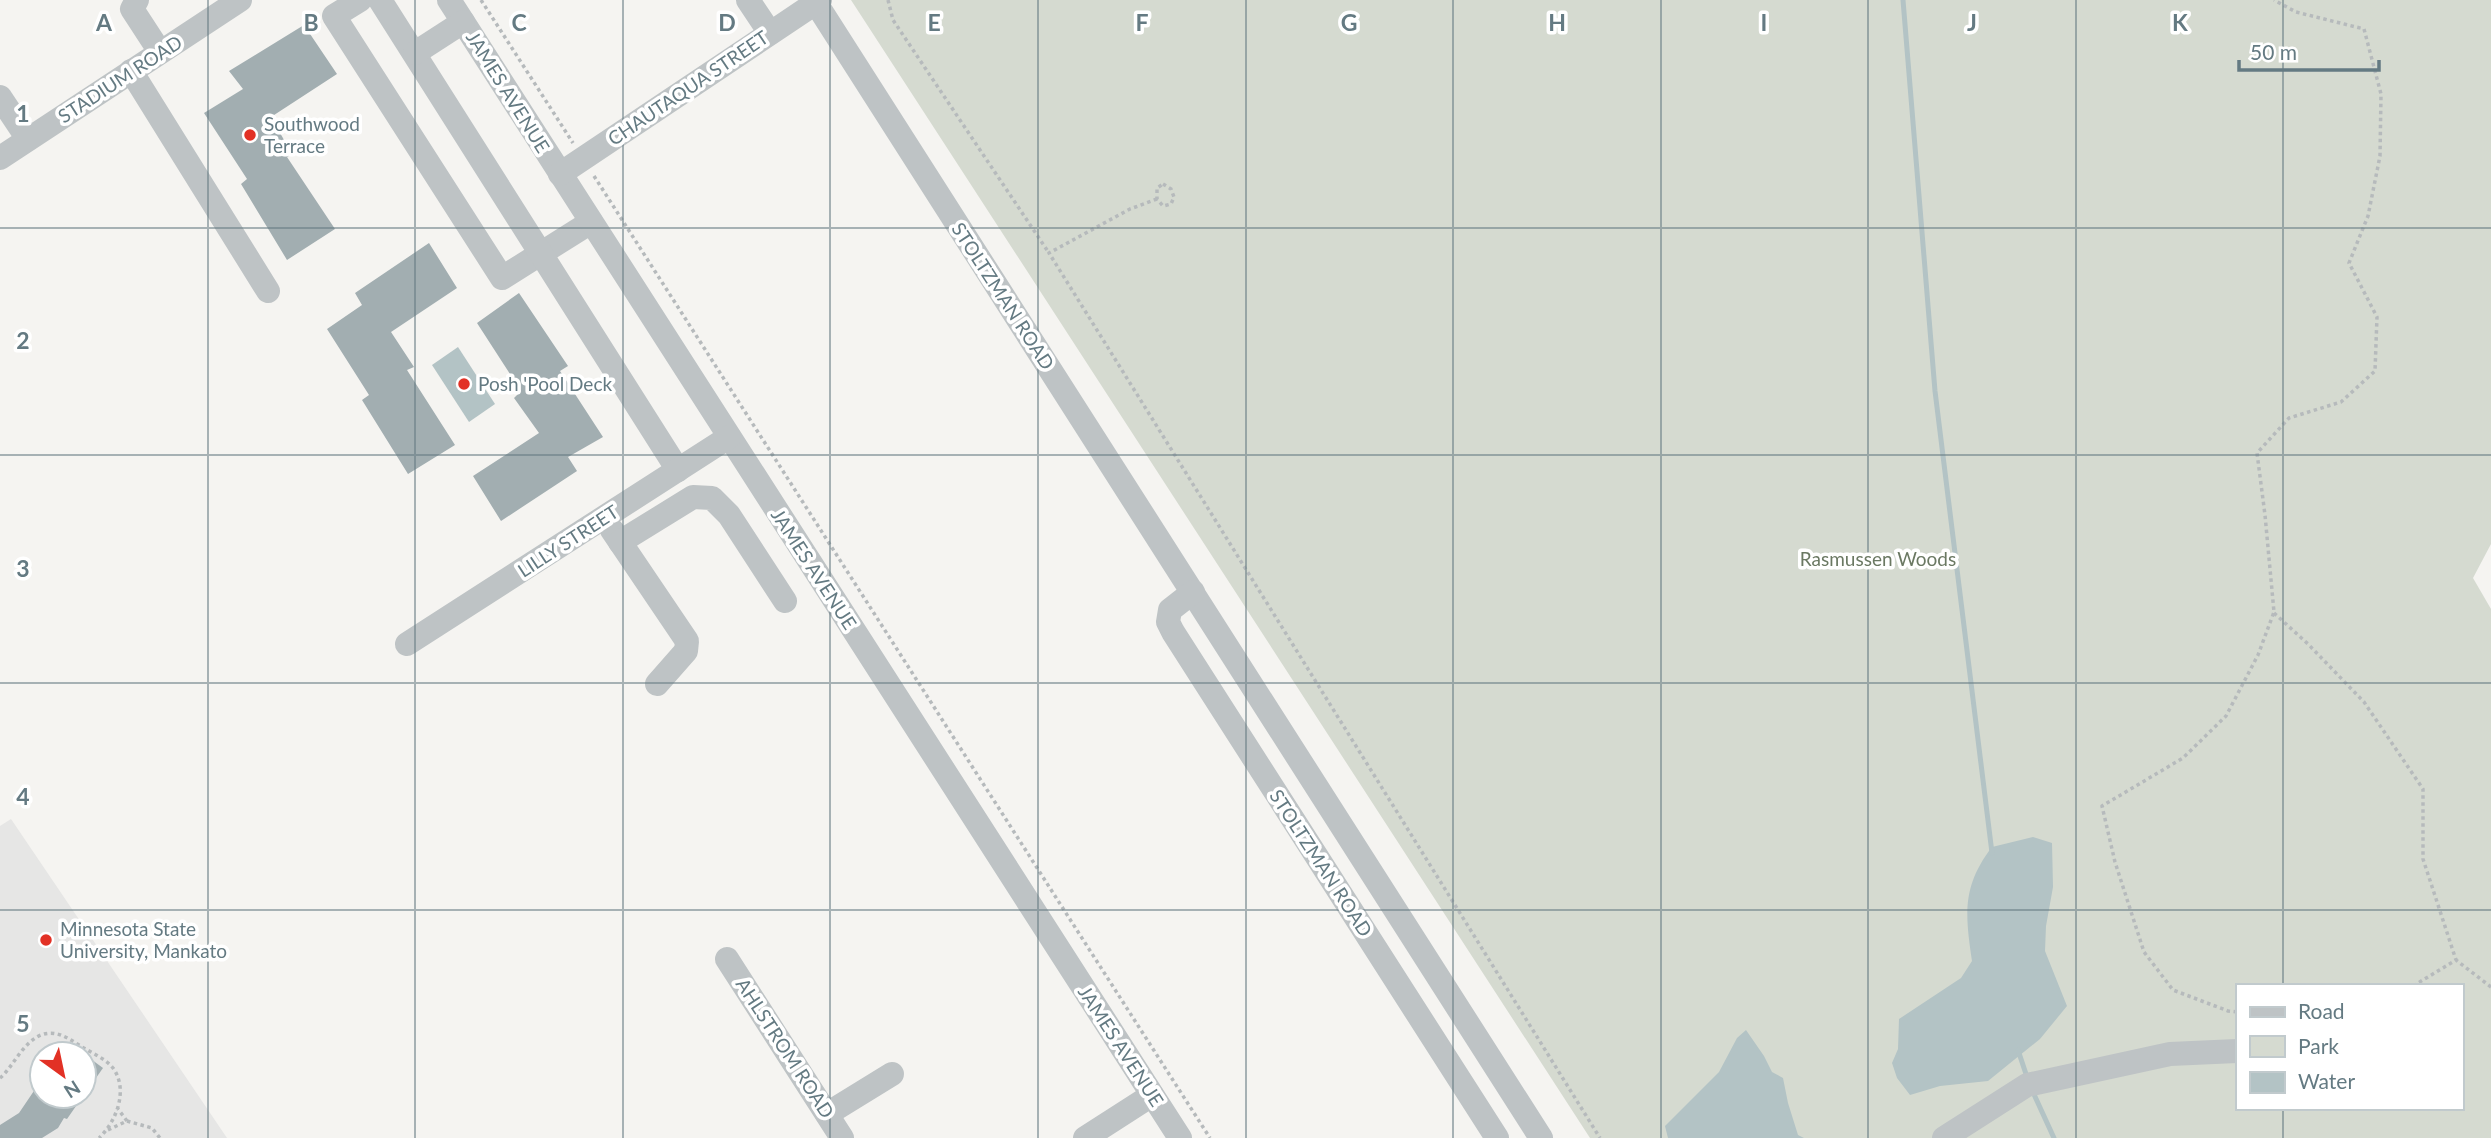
<svg xmlns="http://www.w3.org/2000/svg" width="2491" height="1138" font-family="Lato,sans-serif">
	<style>
		.built { fill: #e6e6e5; fill-rule: evenodd }
		.green { fill: #d5dad0; fill-rule: evenodd }
		.water { fill: #b3c3c5 }
		.lines { fill: none; stroke-linecap: round; stroke-linejoin: round }
		.stream { stroke: #b3c3c5; stroke-width: 5 }
		.building { fill: #a2aeb1 }
		.path { stroke: #b6babc; stroke-width: 3.5; stroke-dasharray: 3.5 3.5; stroke-linecap: butt }
		.minor { stroke: #bec3c5; stroke-width: 24 }
		.grid { fill: none; stroke: #647a82; stroke-width: 2; stroke-opacity: 0.55 }
		.poi-dot { fill: #e23125; stroke: #fff; stroke-width: 2.5 }
		.labels { text-anchor: middle; stroke-width: 7; stroke-linejoin: round; paint-order: stroke }
		.street-label { font-size: 19px; fill: #647a82; stroke: #fff }
		.poi-label { font-size: 19px; fill: #647a82; stroke: #fff; text-anchor: start }
		.park-label { font-size: 19px; fill: #6b7963; stroke: #fff }
		.grid-label { font-size: 23px; text-anchor: middle; font-weight: bold; fill: #647a82; stroke: #fff; stroke-width: 7; stroke-linejoin: round; paint-order: stroke }
	</style>
	<rect width="100%" height="100%" fill="#f5f4f1"/>
	<!-- built -->
	<path class="built" d="M11,819l216,319h-227v-312zM42,1054h42v42h-42z"/>
	<!-- green -->
	<path class="green" d="M851,0h1640v544l-18,34 18,31v529h-901zM2237,986h224v122h-224z"/>
	<!-- water -->
	<g class="water">
		<polygon points="458,347 495,404 469,422 432,365"/>
		<path d="M2033,837l19,6 1,44 -7,39 -1,25 22,55 -27,33 -52,42 -48,5 -30,9 -13,-17 -5,-15 6,-14 1,-30 62,-41 11,-17c-7,-47 -10,-75 20,-114z"/>
		<polygon points="1746,1030 1764,1056 1772,1072 1783,1078 1788,1103 1798,1135 1804,1138 1668,1138 1665,1126 1719,1072 1737,1038"/>
	</g>
	<g class="lines">
		<!-- stream -->
		<g class="stream">
			<polyline points="1903,0 1935,391 1992,853"/>
			<polyline points="2018,1050 2027,1077"/>
			<polyline points="2032,1090 2054,1138"/>
		</g>
	</g>
	<!-- building -->
	<g class="building">
		<polygon points="304,25 337,74 271,117 292,154 287,157 335,229 287,260 241,184 247,179 204,113 243,89 229,71"/>
		<polygon points="429,243 457,288 391,332 414,367 407,370 455,445 408,474 362,400 369,395 327,329 362,305 355,293"/>
		<polygon points="519,293 568,366 560,371 603,437 568,457 577,471 501,521 473,476 539,433 514,398 521,391 477,323"/>
		<polygon points="84,1054 103,1068 84,1095"/>
		<polygon points="42,1079 42,1096 83,1096 67,1119 64,1118 58,1128 42,1138 0,1138 0,1125 19,1113"/>
	</g>
	<g class="lines">
		<!-- path -->
		<g class="path">
			<polyline points="481,0 573,143"/>
			<polyline points="888,0 893,20 1049,253"/>
			<polyline points="594,176 1210,1138"/>
			<polygon points="1163,184 1171,189 1174,197 1171,204 1163,206 1157,199 1157,188"/>
			<polyline points="1157,199 1130,209 1049,253 1600,1138"/>
			<polyline points="2274,613 2308,644 2364,702 2423,789 2423,859 2456,960"/>
			<polyline points="2413,986 2456,960 2491,987"/>
			<polyline points="2237,1012 2228,1011 2173,990 2144,952 2115,862 2102,806 2183,758 2226,716 2258,655 2274,612 2265,515 2257,453 2289,418 2341,402 2375,371 2377,317 2349,263 2368,216 2380,156 2381,94 2364,29 2296,12 2274,0"/>
			<path d="M0,1078c14,-12 22,-35 41,-43 16,-6 28,4 41,12 10,6 24,12 31,21 16,22 3,54 -14,70"/>
			<polyline points="127,1121 152,1128 160,1138"/>
			<polyline points="108,1130 127,1121 118,1109"/>
		</g>
		<!-- minor -->
		<g class="minor">
			<polyline points="137,0 132,9 160,52"/>
			<polyline points="360,0 334,16 502,278 591,222"/>
			<polyline points="380,0 678,470"/>
			<polyline points="449,0 1180,1138"/>
			<polyline points="748,0 770,33"/>
			<polyline points="814,0 1541,1138"/>
			<polyline points="415,53 463,22"/>
			<polyline points="131,71 268,291"/>
			<polyline points="0,97 28,139"/>
			<polyline points="0,158 240,0"/>
			<polyline points="560,174 820,0"/>
			<polyline points="612,530 687,641 686,651 657,684"/>
			<polyline points="620,542 693,497 712,498 729,515 785,601"/>
			<polyline points="1193,592 1170,610 1168,622 1173,632 1497,1138"/>
			<polyline points="407,644 729,437"/>
			<polyline points="727,959 842,1138"/>
			<polyline points="827,1114 892,1074"/>
			<polyline points="1085,1138 1152,1095"/>
			<polyline points="1944,1138 2027,1085 2170,1054 2237,1051"/>
		</g>
	</g>
	<!-- grid -->
	<path class="grid" d="M208,0v1138M415,0v1138M623,0v1138M830,0v1138M1038,0v1138M1246,0v1138M1453,0v1138M1661,0v1138M1868,0v1138M2076,0v1138M2283,0v986M0,228h2491M0,455h2491M0,683h2491M0,910h2491M2283,1108v30"/>
	<!-- markers -->
	<g class="poi-dot">
		<circle cx="250" cy="135" r="7"/>
		<circle cx="464" cy="384" r="7"/>
		<circle cx="46" cy="940" r="7"/>
	</g>
	<g class="labels">
		<!-- street labels -->
		<g class="street-label">
			<text transform="translate(120 79) rotate(-33)" y="7">STADIUM ROAD</text>
			<text transform="translate(688 88) rotate(-34)" y="7">CHAUTAQUA STREET</text>
			<text transform="translate(508 92) rotate(58)" y="7">JAMES AVENUE</text>
			<text transform="translate(1003 296) rotate(57)" y="7">STOLTZMAN ROAD</text>
			<text transform="translate(568 541) rotate(-33)" y="7">LILLY STREET</text>
			<text transform="translate(814 569) rotate(57)" y="7">JAMES AVENUE</text>
			<text transform="translate(1321 863) rotate(57)" y="7">STOLTZMAN ROAD</text>
			<text transform="translate(1121 1046) rotate(57)" y="7">JAMES AVENUE</text>
			<text transform="translate(785 1048) rotate(57)" y="7">AHLSTROM ROAD</text>
		</g>
		<!-- poi labels -->
		<g class="poi-label">
			<text x="264" y="131">Southwood<tspan x="264" dy="22">Terrace</tspan></text>
			<text x="478" y="391">Posh 'Pool Deck</text>
			<text x="60" y="936">Minnesota State<tspan x="60" dy="22">University, Mankato</tspan></text>
		</g>
		<!-- park labels -->
		<g class="park-label">
			<text x="1878" y="566">Rasmussen Woods</text>
		</g>
	</g>
	<g class="grid-label">
		<text x="104" y="31">A</text>
		<text x="311" y="31">B</text>
		<text x="519" y="31">C</text>
		<text x="727" y="31">D</text>
		<text x="934" y="31">E</text>
		<text x="1142" y="31">F</text>
		<text x="1349" y="31">G</text>
		<text x="1557" y="31">H</text>
		<text x="1764" y="31">I</text>
		<text x="1972" y="31">J</text>
		<text x="2180" y="31">K</text>
		<text x="23" y="122">1</text>
		<text x="23" y="349">2</text>
		<text x="23" y="577">3</text>
		<text x="23" y="805">4</text>
		<text x="23" y="1032">5</text>
	</g>
	<!-- legend -->
	<rect x="2236" y="984" width="228" height="126" fill="#ffffff" stroke="#c1cacd" stroke-width="2"/>
	<rect x="2250" y="1007" width="35" height="10" fill="#bec3c5" stroke="#c1cacd" stroke-width="2"/>
	<text x="2298" y="1019" font-size="21" fill="#647a82">Road</text>
	<rect x="2250" y="1036" width="35" height="21" fill="#d5dad0" stroke="#c1cacd" stroke-width="2"/>
	<text x="2298" y="1054" font-size="21" fill="#647a82">Park</text>
	<rect x="2250" y="1072" width="35" height="21" fill="#b3c3c5" stroke="#c1cacd" stroke-width="2"/>
	<text x="2298" y="1089" font-size="21" fill="#647a82">Water</text>
	<!-- north arrow -->
	<g transform="translate(63 1075) rotate(147)"><circle r="33" fill="#ffffff" stroke="#c1cacd" stroke-width="2"/>
	<path d="M0-5L12 26L0 18L-12 26Z" fill="#e23125"/>
	<text y="-10" font-size="19" font-weight="bold" text-anchor="middle" fill="#647a82">N</text>
	</g>
	<!-- scale -->
	<path d="M2239 60v10h140v-10" fill="none" stroke="#647a82" stroke-width="3.5"/>
	<text x="2250" y="60" font-size="21" fill="#647a82" stroke="#ffffff" stroke-width="5" paint-order="stroke">50 m</text>
</svg>
